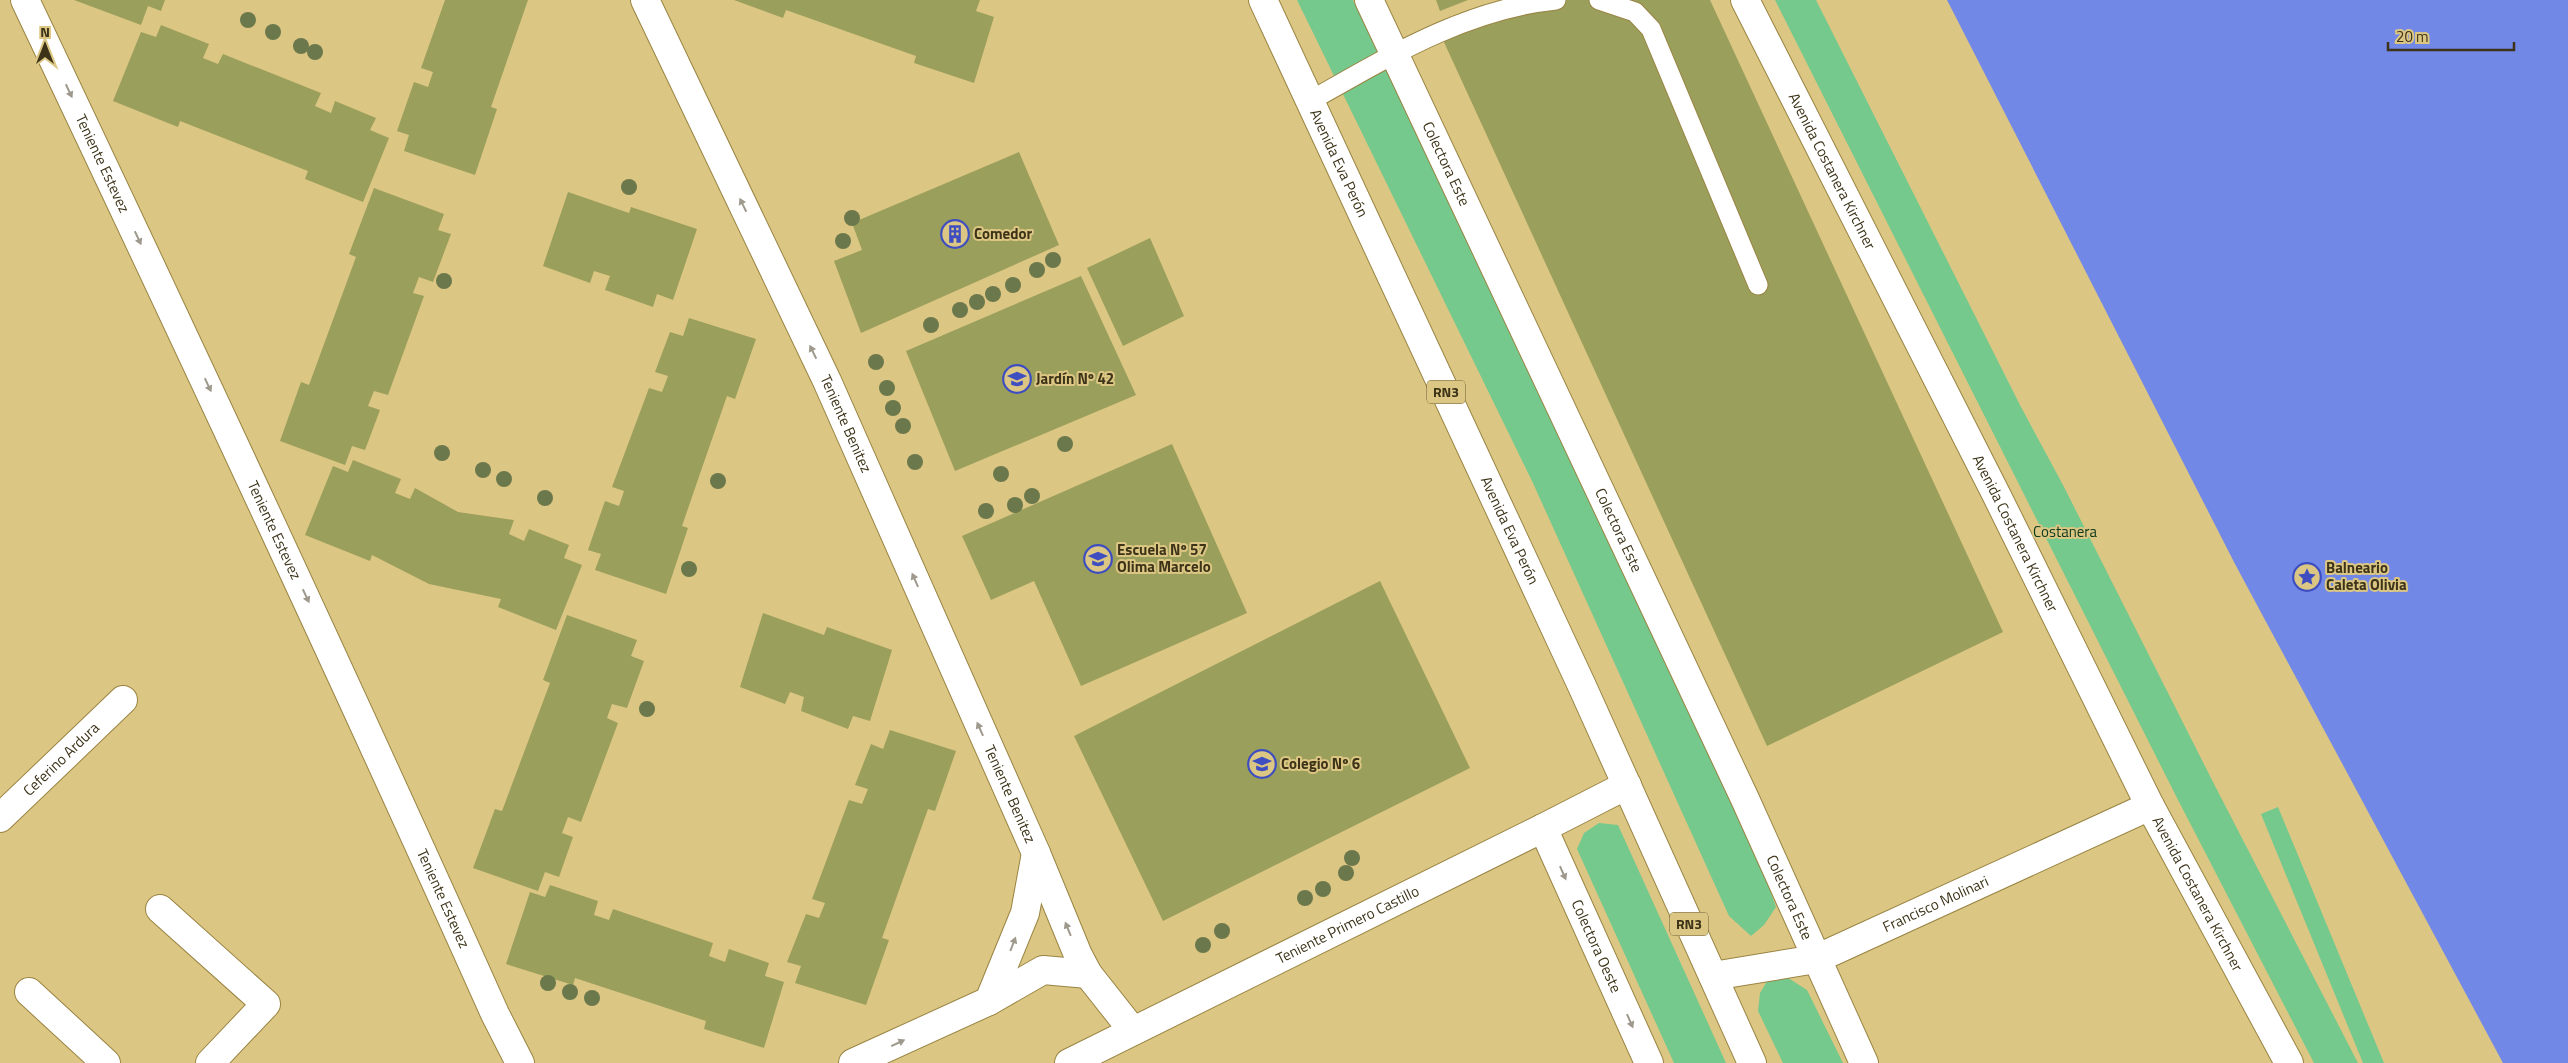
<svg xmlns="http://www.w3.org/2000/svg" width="2568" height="1063" font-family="'Titillium Web',sans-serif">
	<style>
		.green { fill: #75c98d }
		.water { fill: #7288e7 }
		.building { fill: #9a9f5c }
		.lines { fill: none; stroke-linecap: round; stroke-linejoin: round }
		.service-casing { stroke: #998443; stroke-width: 21 }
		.minor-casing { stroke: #998443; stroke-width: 30 }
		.tertiary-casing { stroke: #998443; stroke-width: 30 }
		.trunk-casing { stroke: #998443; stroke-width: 30 }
		.service { stroke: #fff; stroke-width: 19 }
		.minor { stroke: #fff; stroke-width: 28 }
		.tertiary { stroke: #fff; stroke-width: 28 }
		.trunk { stroke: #fff; stroke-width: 28 }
		.tree { fill: #6a784b }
		.oneway { fill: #9e998c }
		.labels { text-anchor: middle; stroke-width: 4; stroke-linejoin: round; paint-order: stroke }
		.shield { fill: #dcc683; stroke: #6c5f38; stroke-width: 1 }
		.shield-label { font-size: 14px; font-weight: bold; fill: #3c3318 }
		.street-label { font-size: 15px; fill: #3c3318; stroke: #dcc683 }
		.poi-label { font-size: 15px; font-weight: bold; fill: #3c3318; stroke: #dcc683; text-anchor: start }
		.park-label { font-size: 15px; fill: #0d391d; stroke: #dcc683 }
	</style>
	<rect width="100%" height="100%" fill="#dcc683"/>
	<!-- green -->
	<g class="green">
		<polygon points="1297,0 1353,0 1631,584 1765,876 1776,907 1764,925 1751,936 1729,916 1532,481"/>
		<polygon points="1775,0 1816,0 2021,407 2063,485 2213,782 2358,1063 2314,1063 2177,798"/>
		<polygon points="2278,807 2384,1063 2363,1063 2261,814"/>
		<polygon points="1599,823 1618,825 1726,1063 1674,1063 1577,849 1584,833"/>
		<polygon points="1785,976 1807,990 1843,1063 1783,1063 1758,1011 1760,993 1769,978"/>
	</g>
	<!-- water -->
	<polygon class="water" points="1947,0 2568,0 2568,1063 2503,1063 2235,564"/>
	<!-- building -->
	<g class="building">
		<polygon points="74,0 165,0 161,11 148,6 141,25"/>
		<polygon points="445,0 528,0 491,107 497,109 475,175 404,151 409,135 397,131 414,82 428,87 433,72 421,68"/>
		<polygon points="734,0 980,0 976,11 994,17 974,83 914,63 916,56 786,10 783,18"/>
		<polygon points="1436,0 1468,0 1440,11"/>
		<polygon points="1531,0 1710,0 2003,632 1767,746 1443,40"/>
		<polygon points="161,25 209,44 203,58 218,64 223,54 321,93 315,106 331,113 335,101 376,118 370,130 389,138 363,202 305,179 308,171 180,121 178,127 113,101 141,32 156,37"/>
		<polygon points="1019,152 1059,245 861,333 834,261 862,250 852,223"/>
		<polygon points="374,188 444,214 438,230 451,234 433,282 419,277 413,293 424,296 388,395 374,391 368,406 380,410 365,450 352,446 345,465 280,441 301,382 309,385 356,257 349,254"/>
		<polygon points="568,192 629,213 631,207 697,229 673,300 657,294 653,307 605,290 610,276 594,271 590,283 543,266"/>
		<polygon points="1150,238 1184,316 1123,346 1087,268"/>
		<polygon points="1081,276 1136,395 955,471 906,351"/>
		<polygon points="689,318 756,339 735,399 727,396 703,465 682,526 688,528 666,594 595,570 601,554 588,550 605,501 619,506 624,491 612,487 649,388 662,392 668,376 655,372 670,332 683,336"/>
		<polygon points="1172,444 1247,613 1081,686 1034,581 991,600 962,536"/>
		<polygon points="353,460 401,479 395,493 410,499 415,488 458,512 514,520 509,534 524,541 529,529 569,545 564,558 582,565 556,630 498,607 501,599 429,584 372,555 370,561 305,535 333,466 348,472"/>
		<polygon points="1380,581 1470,768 1163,921 1074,736"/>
		<polygon points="763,613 824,635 827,627 892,650 870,721 853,716 848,729 801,711 804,697 790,692 785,704 740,687"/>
		<polygon points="567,615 637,640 631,656 644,661 627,708 612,704 607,718 618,723 581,822 568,817 562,833 573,837 559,877 545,872 538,891 473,868 495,809 502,811 550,683 543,680"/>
		<polygon points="890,730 956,751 935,811 928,809 882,938 889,940 866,1005 795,983 801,966 787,962 806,914 819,918 825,903 812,899 849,800 862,804 868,789 855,785 871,744 883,749"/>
		<polygon points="550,885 598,901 594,915 609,920 613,909 713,943 709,956 725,962 729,949 769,963 765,976 784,982 764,1048 704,1029 706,1021 636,998 575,978 573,985 506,964 530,892 545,897"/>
	</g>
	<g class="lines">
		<defs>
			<g id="service">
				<polyline points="1599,0 1635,12 1651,29 1758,285"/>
				<path d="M1310,101c78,-44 156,-92 246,-101"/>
			</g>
			<g id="minor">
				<path id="s1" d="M25,0c160,337 318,674 470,1014l25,49"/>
				<path id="s2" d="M645,0l182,381 209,472 42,102 10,19 45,57"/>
				<path id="s3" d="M0,818l123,-118"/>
				<polyline points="160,909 266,1004 210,1063"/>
				<path id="s4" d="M1713,976l103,-17 334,-153"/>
				<polyline points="29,992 106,1063"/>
				<polyline points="989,1001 1043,970 1088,974"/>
				<polyline points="853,1063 989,1001 1025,913 1036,853"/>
				<path id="s5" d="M1069,1063l474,-235"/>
			</g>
			<g id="tertiary">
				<path id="s6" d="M1369,0l376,799 119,264"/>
				<path id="s7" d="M1745,0l252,496 153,310 139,257"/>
				<path id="s8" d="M1627,785l-84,43 106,235"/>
			</g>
			<g id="trunk">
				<path id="s9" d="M1263,0l319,686 170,377"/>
			</g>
		</defs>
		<!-- service casing -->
		<use href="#service" class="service-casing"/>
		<!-- minor casing -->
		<use href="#minor" class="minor-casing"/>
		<!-- tertiary casing -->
		<use href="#tertiary" class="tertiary-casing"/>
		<!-- trunk casing -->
		<use href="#trunk" class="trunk-casing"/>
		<!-- service -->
		<use href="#service" class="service"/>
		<!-- minor -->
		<use href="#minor" class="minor"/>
		<!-- tertiary -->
		<use href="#tertiary" class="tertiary"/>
		<!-- trunk -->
		<use href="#trunk" class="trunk"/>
	</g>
	<!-- trees -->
	<g class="tree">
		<circle cx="248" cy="20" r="8"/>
		<circle cx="273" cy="32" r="8"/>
		<circle cx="301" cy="46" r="8"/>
		<circle cx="315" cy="52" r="8"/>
		<circle cx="629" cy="187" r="8"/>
		<circle cx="852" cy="218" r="8"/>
		<circle cx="843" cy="241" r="8"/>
		<circle cx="1053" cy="260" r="8"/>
		<circle cx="1037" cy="270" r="8"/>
		<circle cx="444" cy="281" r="8"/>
		<circle cx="1013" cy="285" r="8"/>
		<circle cx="993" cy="294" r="8"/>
		<circle cx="977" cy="302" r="8"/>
		<circle cx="960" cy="310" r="8"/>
		<circle cx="931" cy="325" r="8"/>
		<circle cx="876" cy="362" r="8"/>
		<circle cx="887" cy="388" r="8"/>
		<circle cx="893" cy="408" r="8"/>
		<circle cx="903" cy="426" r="8"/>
		<circle cx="1065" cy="444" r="8"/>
		<circle cx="442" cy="453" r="8"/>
		<circle cx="915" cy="462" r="8"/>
		<circle cx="483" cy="470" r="8"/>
		<circle cx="1001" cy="474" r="8"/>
		<circle cx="504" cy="479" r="8"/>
		<circle cx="718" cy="481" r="8"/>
		<circle cx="1032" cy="496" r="8"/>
		<circle cx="545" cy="498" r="8"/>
		<circle cx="1015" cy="505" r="8"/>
		<circle cx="986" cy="511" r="8"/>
		<circle cx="689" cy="569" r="8"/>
		<circle cx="647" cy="709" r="8"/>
		<circle cx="1352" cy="858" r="8"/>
		<circle cx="1346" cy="873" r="8"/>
		<circle cx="1323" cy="889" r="8"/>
		<circle cx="1305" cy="898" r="8"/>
		<circle cx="1222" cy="931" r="8"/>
		<circle cx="1203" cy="945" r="8"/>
		<circle cx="548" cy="983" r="8"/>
		<circle cx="570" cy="992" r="8"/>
		<circle cx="592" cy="998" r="8"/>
	</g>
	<!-- one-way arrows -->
	<defs><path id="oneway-solid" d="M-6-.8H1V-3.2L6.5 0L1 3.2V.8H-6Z" transform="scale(1.25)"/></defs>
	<g class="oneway">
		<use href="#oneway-solid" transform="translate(69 91) rotate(65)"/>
		<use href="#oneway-solid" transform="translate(743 205) rotate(-116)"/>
		<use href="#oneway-solid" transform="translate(138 238) rotate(65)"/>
		<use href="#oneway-solid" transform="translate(813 352) rotate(-116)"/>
		<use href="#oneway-solid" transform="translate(208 385) rotate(65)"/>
		<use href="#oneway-solid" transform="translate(915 580) rotate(-114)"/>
		<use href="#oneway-solid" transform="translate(306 596) rotate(65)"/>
		<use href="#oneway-solid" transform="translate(980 729) rotate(-114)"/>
		<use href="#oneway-solid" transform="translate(1563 873) rotate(66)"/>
		<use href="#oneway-solid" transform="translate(1068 929) rotate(-112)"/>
		<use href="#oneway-solid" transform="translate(1013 944) rotate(-69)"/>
		<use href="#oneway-solid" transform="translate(1630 1021) rotate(66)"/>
		<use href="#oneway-solid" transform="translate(898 1043) rotate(-25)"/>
	</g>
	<!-- icons -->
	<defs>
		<symbol id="building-ring" viewBox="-11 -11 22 22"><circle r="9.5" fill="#dcc683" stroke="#3e4ec1" stroke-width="1.5"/><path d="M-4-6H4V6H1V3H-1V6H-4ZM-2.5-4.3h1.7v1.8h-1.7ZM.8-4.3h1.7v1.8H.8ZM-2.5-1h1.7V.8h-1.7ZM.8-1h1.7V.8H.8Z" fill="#3e4ec1"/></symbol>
		<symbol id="school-ring" viewBox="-11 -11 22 22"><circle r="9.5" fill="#dcc683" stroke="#3e4ec1" stroke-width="1.5"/><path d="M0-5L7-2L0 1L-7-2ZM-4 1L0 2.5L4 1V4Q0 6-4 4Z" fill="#3e4ec1"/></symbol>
		<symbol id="sight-ring" viewBox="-11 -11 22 22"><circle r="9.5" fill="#dcc683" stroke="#3e4ec1" stroke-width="1.5"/><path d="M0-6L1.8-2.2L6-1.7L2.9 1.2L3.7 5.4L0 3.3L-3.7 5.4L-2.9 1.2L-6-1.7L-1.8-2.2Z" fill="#3e4ec1"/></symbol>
	</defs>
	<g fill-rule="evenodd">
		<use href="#building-ring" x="939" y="218" width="32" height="32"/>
		<use href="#school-ring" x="1001" y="363" width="32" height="32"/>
		<use href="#school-ring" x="1082" y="543" width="32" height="32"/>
		<use href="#sight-ring" x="2291" y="561" width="32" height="32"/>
		<use href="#school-ring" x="1246" y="748" width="32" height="32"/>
	</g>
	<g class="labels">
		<!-- shield labels -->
		<g class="shield">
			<rect x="1427" y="380.5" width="38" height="23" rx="4"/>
			<rect x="1670" y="912.5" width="38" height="23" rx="4"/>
		</g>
		<g class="shield-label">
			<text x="1446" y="397">RN3</text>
			<text x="1689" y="929">RN3</text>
		</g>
		<!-- street labels -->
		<g class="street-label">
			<text dy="5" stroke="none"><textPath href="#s9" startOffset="180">Avenida Eva Perón</textPath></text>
			<text dy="5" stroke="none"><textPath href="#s1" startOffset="181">Teniente Estevez</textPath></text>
			<text dy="5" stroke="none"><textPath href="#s6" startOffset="181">Colectora Este</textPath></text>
			<text dy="5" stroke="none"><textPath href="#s7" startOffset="192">Avenida Costanera Kirchner</textPath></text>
			<text dy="5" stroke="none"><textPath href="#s2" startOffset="469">Teniente Benitez</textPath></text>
			<text dy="5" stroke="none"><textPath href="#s1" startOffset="586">Teniente Estevez</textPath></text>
			<text dy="5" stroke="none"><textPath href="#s9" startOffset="585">Avenida Eva Perón</textPath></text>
			<text dy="5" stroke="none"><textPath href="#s6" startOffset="586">Colectora Este</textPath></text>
			<text dy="5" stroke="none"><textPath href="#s7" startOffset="598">Avenida Costanera Kirchner</textPath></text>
			<text dy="5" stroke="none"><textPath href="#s3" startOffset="85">Ceferino Ardura</textPath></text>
			<text dy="5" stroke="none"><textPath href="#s2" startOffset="874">Teniente Benitez</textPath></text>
			<text dy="5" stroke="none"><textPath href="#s7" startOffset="1002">Avenida Costanera Kirchner</textPath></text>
			<text dy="5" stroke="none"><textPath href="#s6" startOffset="991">Colectora Este</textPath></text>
			<text dy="5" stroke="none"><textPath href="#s1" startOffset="991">Teniente Estevez</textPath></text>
			<text dy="5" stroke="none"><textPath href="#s4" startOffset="236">Francisco Molinari</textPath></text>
			<text dy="5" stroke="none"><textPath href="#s5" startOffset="311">Teniente Primero Castillo</textPath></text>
			<text dy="5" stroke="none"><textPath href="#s8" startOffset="224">Colectora Oeste</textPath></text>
		</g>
		<!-- poi labels -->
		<g class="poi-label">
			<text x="974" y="239">Comedor</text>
			<text x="1036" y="384">Jardín Nº 42</text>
			<text x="1117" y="555">Escuela Nº 57<tspan x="1117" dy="17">Olima Marcelo</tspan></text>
			<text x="2326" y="573">Balneario<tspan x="2326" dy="17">Caleta Olivia</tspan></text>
			<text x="1281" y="769">Colegio Nº 6</text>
		</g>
		<!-- park labels -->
		<g class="park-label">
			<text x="2065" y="537">Costanera</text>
		</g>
	</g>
	<!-- north arrow -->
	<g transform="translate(45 45)" stroke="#dcc683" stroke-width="4" paint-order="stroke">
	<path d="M0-4L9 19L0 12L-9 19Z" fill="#3c3318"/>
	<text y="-8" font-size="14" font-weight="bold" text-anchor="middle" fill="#3c3318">N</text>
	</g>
	<!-- scale -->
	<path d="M2388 42v8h126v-8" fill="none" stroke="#3c3318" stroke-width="2.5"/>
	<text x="2396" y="42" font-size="15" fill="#3c3318" stroke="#dcc683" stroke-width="4" paint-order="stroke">20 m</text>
</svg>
